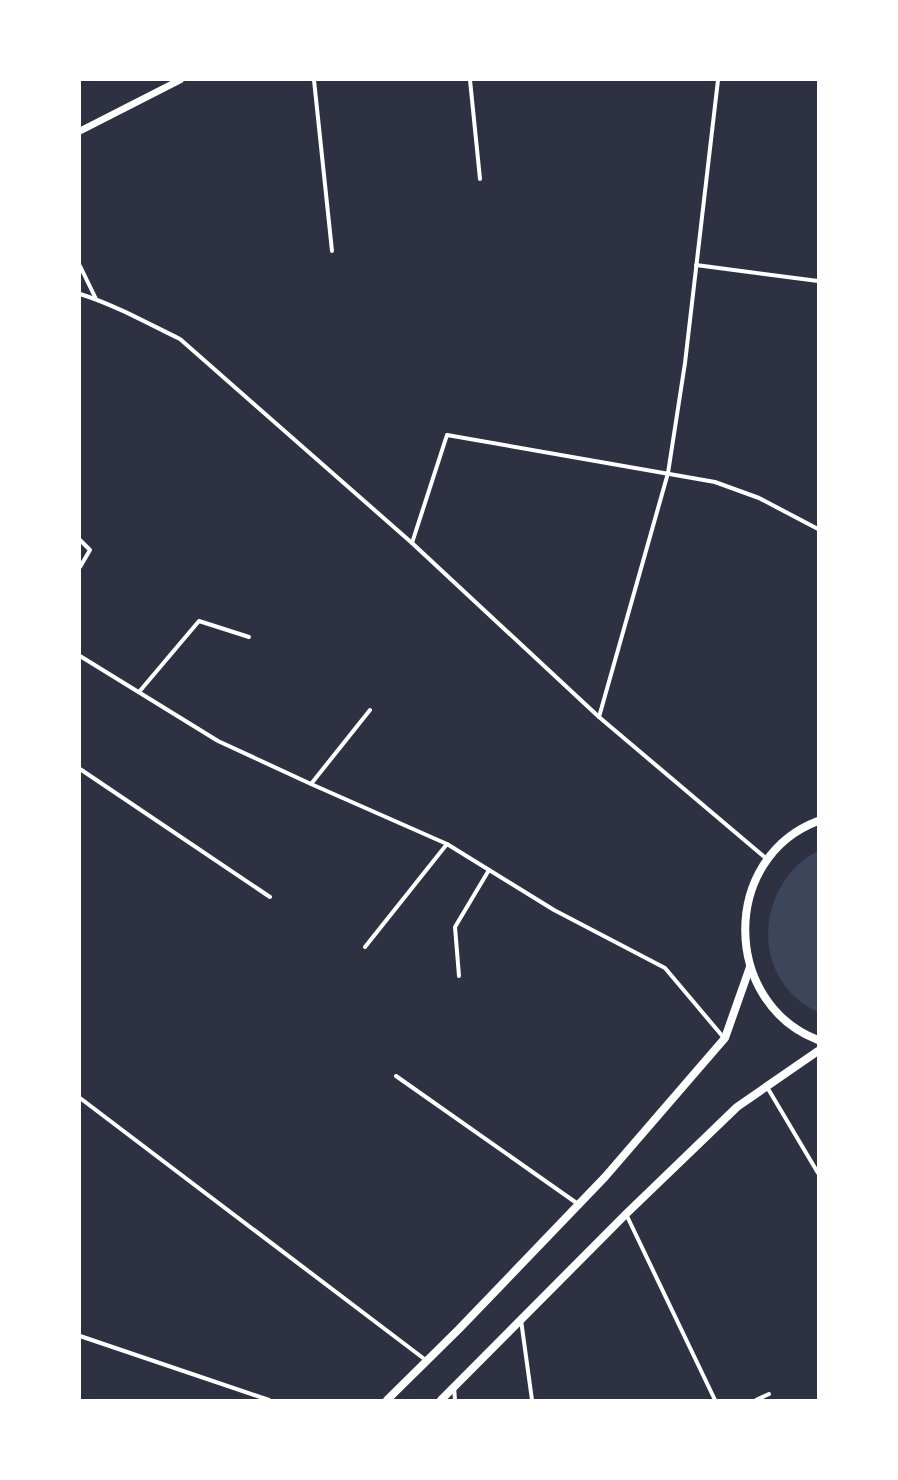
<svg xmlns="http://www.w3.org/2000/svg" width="898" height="1480" font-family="'Asap Condensed',sans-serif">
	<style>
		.green { fill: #3c4559 }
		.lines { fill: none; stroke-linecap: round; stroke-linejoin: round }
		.minor { stroke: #fff; stroke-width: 4 }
		.tertiary { stroke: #fff; stroke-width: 7 }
		.secondary { stroke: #fff; stroke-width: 8 }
	</style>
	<rect width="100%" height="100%" fill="#2d3142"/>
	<!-- green -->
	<path class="green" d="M818,851v161c-69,-31 -64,-128 0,-161z"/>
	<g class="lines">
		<!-- minor -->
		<g class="minor">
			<polyline points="314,80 332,251"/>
			<polyline points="470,80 480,179"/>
			<polyline points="696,265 818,281"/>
			<polyline points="80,266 96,299"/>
			<path d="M80,294c35,11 67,29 100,45l232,204 187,174 169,143"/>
			<polyline points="80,540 90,550 80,567"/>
			<polyline points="412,543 447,435 715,482 759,498 818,529"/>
			<polyline points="80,656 218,741 311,784 447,844 554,910 665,968 724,1038"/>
			<polyline points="139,692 199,621 249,637"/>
			<polyline points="599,717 668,473 685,363 718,80"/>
			<polyline points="80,769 270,897"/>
			<polyline points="311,784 370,710"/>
			<polyline points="365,947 447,844"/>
			<polyline points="459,976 455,927 489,870"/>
			<polyline points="396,1076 578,1204"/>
			<polyline points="767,1087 818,1173"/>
			<polyline points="80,1098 427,1361"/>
			<polyline points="626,1214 715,1400"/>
			<polyline points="521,1320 532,1400"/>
			<polyline points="80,1336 269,1400"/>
			<polyline points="454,1387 455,1400"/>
			<polyline points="756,1400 769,1394"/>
		</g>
		<!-- tertiary -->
		<polyline class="tertiary" points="80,131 180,80"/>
		<!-- secondary -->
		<g class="secondary">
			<path d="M818,821c-98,37 -96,182 0,219"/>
			<polyline points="387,1400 459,1329 605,1177 725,1038 750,967"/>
			<polyline points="441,1400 626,1214 737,1107 818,1051"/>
		</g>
	</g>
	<!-- border -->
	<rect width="898" height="1480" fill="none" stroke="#ffffff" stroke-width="162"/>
</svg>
